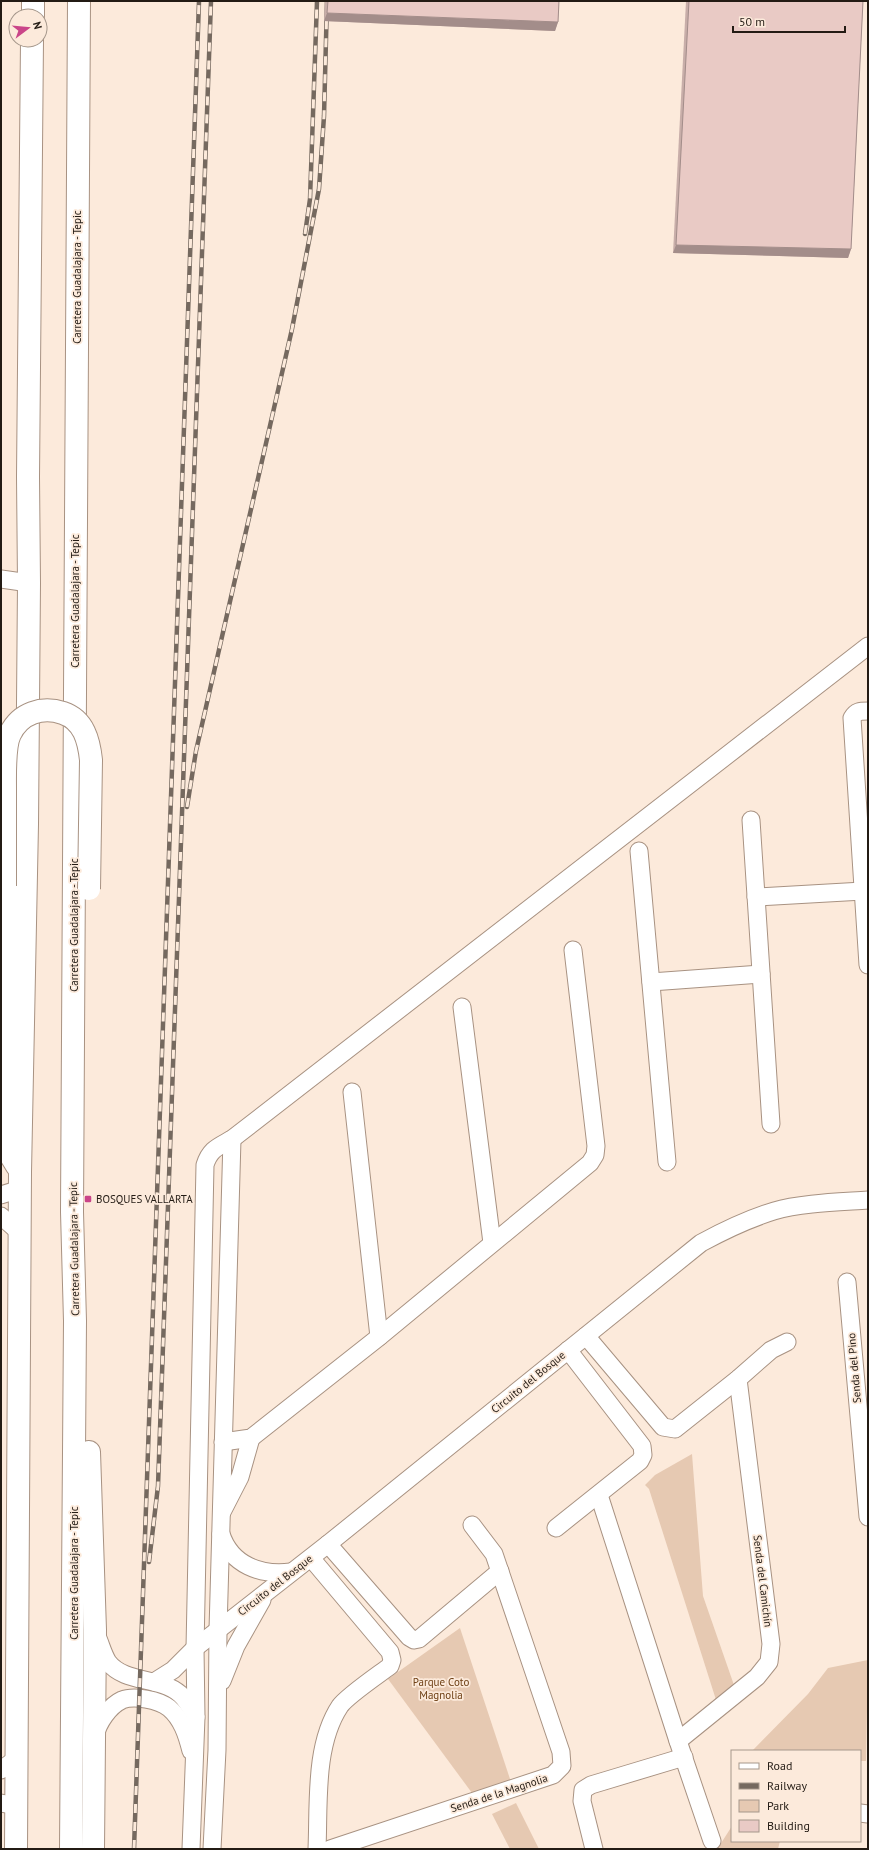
<svg xmlns="http://www.w3.org/2000/svg" width="869" height="1850" font-family="'PT Sans',sans-serif">
	<style>
		.green { fill: #e6c9b2 }
		.lines { fill: none; stroke-linecap: round; stroke-linejoin: round }
		.minor-casing { stroke: #a89282; stroke-width: 19 }
		.trunk-casing { stroke: #a89282; stroke-width: 24 }
		.minor { stroke: #fff; stroke-width: 17 }
		.trunk { stroke: #fff; stroke-width: 22 }
		.rail-casing { stroke: #75695f; stroke-width: 4.5 }
		.rail { stroke: #fceadb; stroke-width: 3; stroke-dasharray: 9; stroke-linecap: butt }
		.trunk-bridge-casing { stroke: #a89282; stroke-width: 24; stroke-linecap: butt }
		.trunk-bridge { stroke: #fff; stroke-width: 22 }
		.wall { fill: #c8aea9 }
		.shaded-wall { fill: #a38d8a }
		.building { fill: #e9cac5; stroke: #a38d8a }
		.poi-dot { fill: #ca4589; stroke: #fceadb; stroke-width: 1.5 }
		.labels { text-anchor: middle; stroke-width: 3.5; stroke-linejoin: round; paint-order: stroke }
		.street-label { font-size: 11px; fill: #231b14; stroke: #fceadb }
		.poi-label { font-size: 11px; fill: #231b14; stroke: #fceadb; text-anchor: start }
		.park-label { font-size: 11px; fill: #6e4015; stroke: #fceadb }
	</style>
	<rect width="100%" height="100%" fill="#fceadb"/>
	<!-- green -->
	<g class="green">
		<polygon points="692,1454 703,1596 735,1688 717,1703 649,1489 645,1485 655,1475"/>
		<polygon points="460,1628 511,1782 472,1793 388,1679"/>
		<polygon points="868,1660 866,1761 860,1761 860,1751 752,1751 808,1694 828,1668"/>
		<polygon points="516,1803 539,1849 510,1849 492,1814"/>
		<polygon points="732,1826 732,1841 780,1841 778,1849 715,1849 718,1848"/>
	</g>
	<g class="lines">
		<defs>
			<g id="minor">
				<polyline points="1,579 29,583"/>
				<path d="M868,711c-8,0 -12,0 -16,7l16,247"/>
				<polyline points="751,820 771,1124"/>
				<polyline points="639,851 667,1162"/>
				<polyline points="756,897 863,891"/>
				<polyline points="651,982 761,974"/>
				<polyline points="462,1007 492,1243"/>
				<polyline points="352,1092 379,1337"/>
				<polyline points="1,1195 20,1189"/>
				<polyline points="1,1216 20,1233"/>
				<polyline points="847,1282 868,1517"/>
				<polyline points="586,1336 663,1427 675,1429 738,1379 771,1350 787,1342"/>
				<polyline points="223,1442 251,1438 379,1337 590,1163 595,1155 596,1146 573,950"/>
				<polyline points="599,1495 678,1741 712,1841"/>
				<polyline points="222,1512 240,1477 251,1438"/>
				<polyline points="556,1528 640,1461 643,1455 642,1446 568,1350"/>
				<path d="M221,1534c10,31 40,42 70,38"/>
				<polyline points="328,1544 409,1637 414,1640 419,1639 500,1571"/>
				<path d="M311,1558l79,94 2,8 -2,6c-12,9 -43,30 -50,40 -26,39 -21,98 -23,143"/>
				<path d="M97,1636c4,9 6,18 11,26 17,22 51,14 72,32 7,6 11,15 16,23"/>
				<polyline points="222,1681 236,1646 262,1600"/>
				<path d="M154,1682l19,-12 22,-22 133,-104 373,-301c24,-13 47,-24 73,-32 27,-8 66,-9 94,-11"/>
				<path d="M95,1736c3,-13 14,-30 27,-36 12,-5 37,0 47,8 13,11 18,27 22,43"/>
				<polyline points="678,1741 757,1677 769,1662 771,1644 738,1379"/>
				<polyline points="1,1770 17,1758"/>
				<polyline points="1,1803 17,1806"/>
				<polyline points="860,1813 868,1814"/>
				<path d="M191,1849l5,-132 -1,-69 10,-483c5,-16 13,-18 27,-26l636,-493"/>
				<polyline points="212,1849 217,1750 218,1630 232,1139"/>
				<polyline points="330,1849 553,1775 562,1766 561,1752 494,1554 472,1525"/>
				<polyline points="594,1849 582,1801 583,1790 591,1785 684,1757"/>
			</g>
			<g id="trunk">
				<polyline points="33,1 33,16"/>
				<polyline points="5,886 5,1138 9,1153 17,1166"/>
				<polyline points="89,1452 95,1630 93,1849"/>
				<polyline points="16,1849 20,1172 27,824 29,583 28,477 32,40"/>
				<polyline points="71,1849 75,1321 72,1212 79,1"/>
			</g>
		</defs>
		<!-- minor casing -->
		<use href="#minor" class="minor-casing"/>
		<!-- trunk casing -->
		<use href="#trunk" class="trunk-casing"/>
		<!-- minor -->
		<use href="#minor" class="minor"/>
		<!-- trunk -->
		<use href="#trunk" class="trunk"/>
		<defs>
			<g id="rail">
				<polyline points="305,234 310,199 317,1"/>
				<polyline points="187,807 196,751 292,329 319,189 324,116 327,1"/>
				<polyline points="149,1562 158,1486 211,1"/>
				<polyline points="134,1849 199,1"/>
			</g>
		</defs>
		<!-- rail casing -->
		<use href="#rail" class="rail-casing"/>
		<!-- rail -->
		<use href="#rail" class="rail"/>
		<defs>
			<path id="trunk-bridge" d="M5,886c0,-32 0,-65 0,-97 0,-14 -1,-43 5,-55 10,-21 32,-28 53,-21 21,7 26,28 28,47l-2,129"/>
		</defs>
		<!-- trunk-bridge casing -->
		<use href="#trunk-bridge" class="trunk-bridge-casing"/>
		<!-- trunk-bridge -->
		<use href="#trunk-bridge" class="trunk-bridge"/>
	</g>
	<!-- wall -->
	<g class="wall">
		<polygon points="325,1 559,1 558,22 555,31 324,21"/>
		<polygon points="686,1 863,1 851,249 848,258 673,253"/>
	</g>
	<!-- shaded-wall -->
	<g class="shaded-wall">
		<polygon points="327,13 558,22 555,31 324,21"/>
		<polygon points="676,245 851,249 848,258 673,253"/>
	</g>
	<!-- building -->
	<g class="building">
		<polygon points="328,1 559,1 558,22 327,13"/>
		<polygon points="689,1 863,1 851,249 676,245"/>
	</g>
	<!-- markers -->
	<rect class="poi-dot" x="84" y="1195" width="8" height="8" rx="2"/>
	<g class="labels">
		<!-- street labels -->
		<g class="street-label">
			<text transform="translate(77 277) rotate(-90)" y="4">Carretera Guadalajara - Tepic</text>
			<text transform="translate(75 601) rotate(-90)" y="4">Carretera Guadalajara - Tepic</text>
			<text transform="translate(74 925) rotate(-90)" y="4">Carretera Guadalajara - Tepic</text>
			<text transform="translate(74 1249) rotate(-91)" y="4">Carretera Guadalajara - Tepic</text>
			<text transform="translate(854 1368) rotate(-95)" y="4">Senda del Pino</text>
			<text transform="translate(528 1382) rotate(-39)" y="4">Circuito del Bosque</text>
			<text transform="translate(74 1573) rotate(-90)" y="4">Carretera Guadalajara - Tepic</text>
			<text transform="translate(763 1581) rotate(83)" y="4">Senda del Camichín</text>
			<text transform="translate(275 1585) rotate(-38)" y="4">Circuito del Bosque</text>
			<text transform="translate(499 1793) rotate(-18)" y="4">Senda de la Magnolia</text>
		</g>
		<!-- poi labels -->
		<g class="poi-label">
			<text x="96" y="1203">BOSQUES VALLARTA</text>
		</g>
		<!-- park labels -->
		<g class="park-label">
			<text x="441" y="1686">Parque Coto<tspan x="441" dy="13">Magnolia</tspan></text>
		</g>
	</g>
	<!-- border -->
	<rect width="869" height="1850" fill="none" stroke="#231b14" stroke-width="4"/>
	<!-- legend -->
	<rect x="731" y="1750" width="130" height="92" fill="#fceadb" stroke="#a5978b"/>
	<rect x="739" y="1763" width="20" height="6" fill="#ffffff" stroke="#a5978b"/>
	<text x="767" y="1770" font-size="12" fill="#231b14">Road</text>
	<rect x="739" y="1783" width="20" height="6" fill="#75695f" stroke="#a5978b"/>
	<text x="767" y="1790" font-size="12" fill="#231b14">Railway</text>
	<rect x="739" y="1800" width="20" height="12" fill="#e6c9b2" stroke="#a5978b"/>
	<text x="767" y="1810" font-size="12" fill="#231b14">Park</text>
	<rect x="739" y="1820" width="20" height="12" fill="#e9cac5" stroke="#a5978b"/>
	<text x="767" y="1830" font-size="12" fill="#231b14">Building</text>
	<!-- north arrow -->
	<g transform="translate(28 28) rotate(74)"><circle r="19" fill="#fceadb" stroke="#a5978b"/>
	<path d="M0-3L7 15L0 10L-7 15Z" fill="#ca4589"/>
	<text y="-6" font-size="11" font-weight="bold" text-anchor="middle" fill="#231b14">N</text>
	</g>
	<!-- scale -->
	<path d="M733 26v6h112v-6" fill="none" stroke="#231b14" stroke-width="2"/>
	<text x="739" y="26" font-size="12" fill="#231b14" stroke="#fceadb" stroke-width="3" paint-order="stroke">50 m</text>
</svg>
